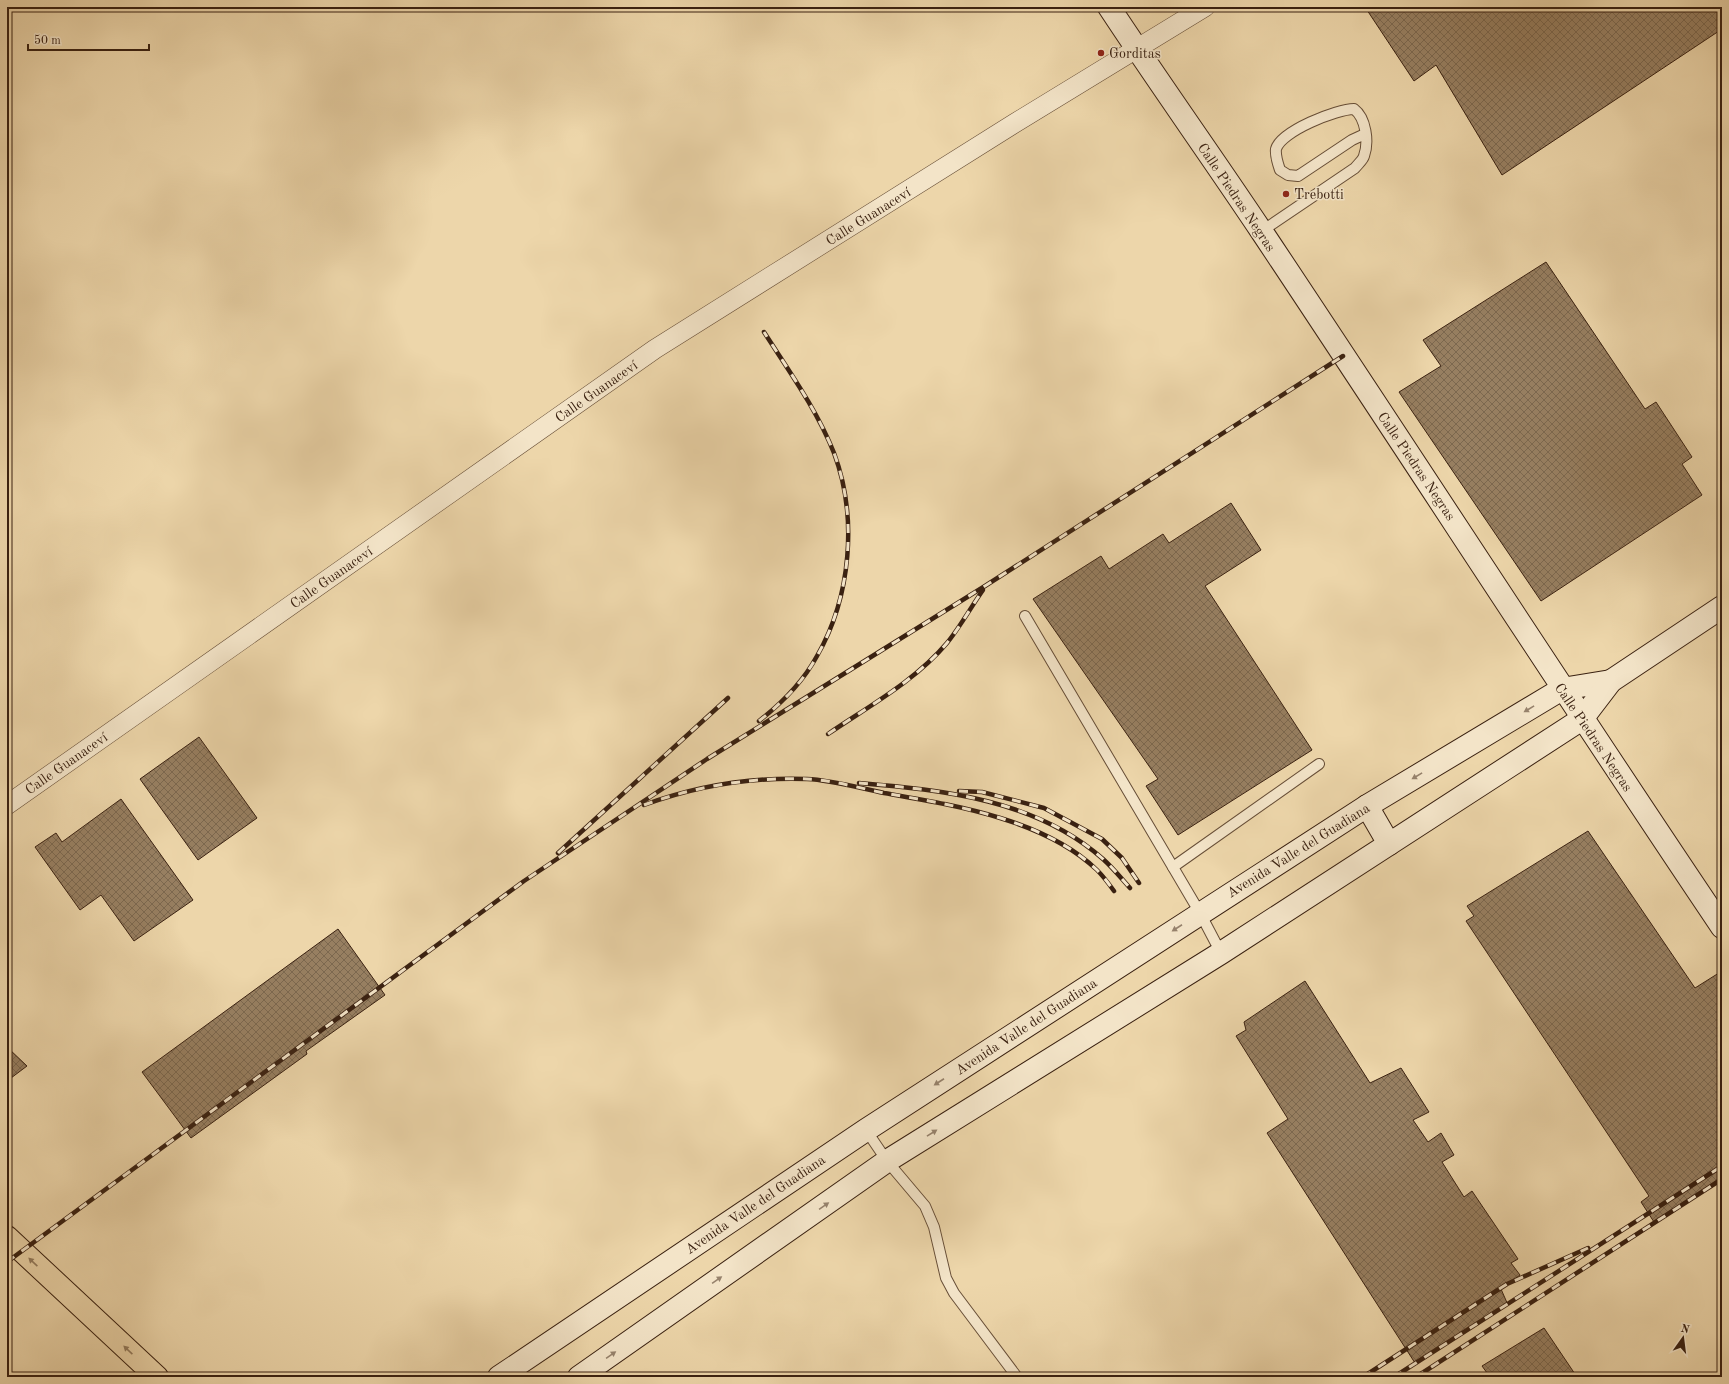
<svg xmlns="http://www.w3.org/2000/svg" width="1729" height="1384" font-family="'Old Standard TT',serif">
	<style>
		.building { fill: url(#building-cross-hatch); stroke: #3a2111 }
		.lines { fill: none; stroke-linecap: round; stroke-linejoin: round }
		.lane-casing { stroke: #674e37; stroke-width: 12 }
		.street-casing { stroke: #674e37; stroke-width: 20 }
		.secondary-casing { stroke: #3a2111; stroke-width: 24 }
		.primary-casing { stroke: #3a2111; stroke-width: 24 }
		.lane { stroke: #f3e4c8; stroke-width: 10 }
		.street { stroke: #f3e4c8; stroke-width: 19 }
		.secondary { stroke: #f3e4c8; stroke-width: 22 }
		.primary { stroke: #edd6aa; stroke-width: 22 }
		.rail-casing { stroke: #3a2111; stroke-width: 4.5 }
		.rail { stroke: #f3e4c8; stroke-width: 3; stroke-dasharray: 9; stroke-linecap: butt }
		.oneway { fill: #96826c }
		.oneway2 { fill: #947c5e }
		.poi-dot { fill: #8f2418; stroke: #f3e4c8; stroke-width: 1.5 }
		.labels { text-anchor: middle; stroke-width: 3; stroke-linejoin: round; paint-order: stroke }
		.poi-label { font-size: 14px; fill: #3a2111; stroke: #f3e4c8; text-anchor: start }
		.street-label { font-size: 14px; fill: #3a2111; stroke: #f3e4c8 }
	</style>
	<defs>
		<pattern id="building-cross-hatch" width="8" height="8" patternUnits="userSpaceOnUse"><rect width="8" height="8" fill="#977f61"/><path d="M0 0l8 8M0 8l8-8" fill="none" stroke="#7c684f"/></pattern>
	</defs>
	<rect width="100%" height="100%" fill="#edd6aa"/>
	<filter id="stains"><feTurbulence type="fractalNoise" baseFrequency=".005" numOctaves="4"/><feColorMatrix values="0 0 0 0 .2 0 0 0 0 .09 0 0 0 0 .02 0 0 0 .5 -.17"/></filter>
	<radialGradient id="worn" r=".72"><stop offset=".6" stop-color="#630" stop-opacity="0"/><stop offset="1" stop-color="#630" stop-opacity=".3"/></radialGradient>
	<!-- building -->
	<g class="building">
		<polygon points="1365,7 1722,7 1722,29 1502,175 1436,65 1414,81"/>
		<polygon points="1546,262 1645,409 1656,402 1692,457 1682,464 1702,495 1541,601 1399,392 1441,366 1423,340"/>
		<polygon points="1231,503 1261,550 1205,586 1312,750 1178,835 1146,786 1158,779 1033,599 1101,556 1109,569 1163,534 1169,543"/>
		<polygon points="199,737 257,818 198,860 140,779"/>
		<polygon points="121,799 193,900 134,941 101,895 80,910 35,847 56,833 62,842"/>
		<polygon points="1588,831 1695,988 1722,971 1722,1180 1654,1222 1641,1202 1649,1196 1466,921 1474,916 1467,906"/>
		<polygon points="338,929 385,995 306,1051 307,1054 191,1138 142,1072"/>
		<polygon points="1305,981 1370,1083 1401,1068 1429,1112 1413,1120 1428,1142 1441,1133 1454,1155 1442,1162 1464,1197 1472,1191 1518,1259 1511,1263 1520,1275 1501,1289 1508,1305 1415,1363 1267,1133 1288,1119 1236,1036 1246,1030 1244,1022"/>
		<polygon points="7,1047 27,1066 7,1081"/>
		<polygon points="1544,1328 1577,1377 1490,1377 1482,1366"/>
	</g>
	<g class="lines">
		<defs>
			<g id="lane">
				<path d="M1262,231l93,-63c3,-4 8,-8 9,-12 5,-14 2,-38 -10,-47 -17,0 -73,22 -78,40 -1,7 2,15 4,21l8,5 10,1 54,-36 13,-6"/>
				<polyline points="1025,616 1200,913 1221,953"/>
				<polyline points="1173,867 1319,764"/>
				<polyline points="866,1130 887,1161 925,1206 934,1227 946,1278 954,1293 1017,1377"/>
			</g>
			<polyline id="street" points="7,805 655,349 1015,123 1205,7"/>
			<g id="secondary">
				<path d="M1109,7c50,76 103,150 153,225 154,231 305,465 460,695"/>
				<polyline points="1367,806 1389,844"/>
				<polyline points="499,1377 866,1130 1367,806 1562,689 1611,681"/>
				<polyline points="579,1377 887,1161 1221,953 1582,719 1611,681 1722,607"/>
			</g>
			<polyline id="primary" points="7,1237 157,1377"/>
		</defs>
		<!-- lane casing -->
		<use href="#lane" class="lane-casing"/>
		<!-- street casing -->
		<use href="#street" class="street-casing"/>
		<!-- secondary casing -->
		<use href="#secondary" class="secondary-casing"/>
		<!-- primary casing -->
		<use href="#primary" class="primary-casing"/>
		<!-- lane -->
		<use href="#lane" class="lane"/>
		<!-- street -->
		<use href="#street" class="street"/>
		<!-- secondary -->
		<use href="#secondary" class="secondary"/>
		<!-- primary -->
		<use href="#primary" class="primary"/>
		<defs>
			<g id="rail">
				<path d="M759,721c23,-18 44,-39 58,-65 34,-59 41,-139 17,-203 -17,-43 -45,-82 -70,-121"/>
				<path d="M828,734c41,-28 87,-53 119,-91 13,-16 24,-36 36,-53"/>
				<path d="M859,783c85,7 178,17 244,76 10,9 18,19 27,29"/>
				<polyline points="959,791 982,792 1044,808 1102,839 1122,858 1139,883"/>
				<path d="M644,805c52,-19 108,-28 163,-26 25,1 52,9 77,14 69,12 160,26 213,77 6,6 12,14 17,21"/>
				<polyline points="558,853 728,698"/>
				<polyline points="7,1262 524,881 707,759 985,586 1343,356"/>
				<polyline points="1363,1377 1507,1284 1588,1248"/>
				<polyline points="1394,1377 1722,1166"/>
				<polyline points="1416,1377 1722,1179"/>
			</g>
		</defs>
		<!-- rail casing -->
		<use href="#rail" class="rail-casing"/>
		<!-- rail -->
		<use href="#rail" class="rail"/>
	</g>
	<!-- one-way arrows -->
	<defs><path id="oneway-solid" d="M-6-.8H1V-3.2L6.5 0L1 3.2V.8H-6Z"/></defs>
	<g class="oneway">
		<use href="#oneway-solid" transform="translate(1529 709) rotate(149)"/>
		<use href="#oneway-solid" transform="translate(1417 776) rotate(149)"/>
		<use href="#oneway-solid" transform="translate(1177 928) rotate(147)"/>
		<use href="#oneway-solid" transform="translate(939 1082) rotate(147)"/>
		<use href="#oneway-solid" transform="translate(932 1133) rotate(-32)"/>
		<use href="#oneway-solid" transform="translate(824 1206) rotate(-35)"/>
		<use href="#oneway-solid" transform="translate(717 1280) rotate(-35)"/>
		<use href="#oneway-solid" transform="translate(611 1355) rotate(-35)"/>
	</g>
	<g class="oneway2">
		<use href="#oneway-solid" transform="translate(33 1262) rotate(-137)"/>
		<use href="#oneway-solid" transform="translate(128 1350) rotate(-137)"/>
	</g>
	<!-- markers -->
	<g class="poi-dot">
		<circle cx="1101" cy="53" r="4"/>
		<circle cx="1286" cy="194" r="4"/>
	</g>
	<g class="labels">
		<!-- poi labels -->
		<g class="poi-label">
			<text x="1109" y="58">Gorditas</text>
			<text x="1294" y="199">Trebotti</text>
		</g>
		<!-- street labels -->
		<g class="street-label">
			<text transform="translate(1237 197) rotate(56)" y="5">Calle Piedras Negras</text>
			<text transform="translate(868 216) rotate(-32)" y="5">Calle Guanaceví</text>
			<text transform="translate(596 391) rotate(-35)" y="5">Calle Guanaceví</text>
			<text transform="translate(1417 466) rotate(56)" y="5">Calle Piedras Negras</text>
			<text transform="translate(331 577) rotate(-35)" y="5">Calle Guanaceví</text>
			<text transform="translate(1594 737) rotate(56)" y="5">Calle Piedras Negras</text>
			<text transform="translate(66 763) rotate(-35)" y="5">Calle Guanaceví</text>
			<text transform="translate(1298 850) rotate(-32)" y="5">Avenida Valle del Guadiana</text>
			<text transform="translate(1026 1026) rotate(-33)" y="5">Avenida Valle del Guadiana</text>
			<text transform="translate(755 1204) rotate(-34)" y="5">Avenida Valle del Guadiana</text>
		</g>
	</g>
	<!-- margin -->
	<rect width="1729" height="1384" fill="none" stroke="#edd6aa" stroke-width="24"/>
	<rect x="8" y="8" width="1713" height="1368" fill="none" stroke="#3a2111" stroke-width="2"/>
	<rect x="12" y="12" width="1705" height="1360" fill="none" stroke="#3a2111"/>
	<!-- north arrow -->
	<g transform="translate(1683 1338) rotate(14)" stroke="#f3e4c8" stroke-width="3" paint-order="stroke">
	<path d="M0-3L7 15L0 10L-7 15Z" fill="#3a2111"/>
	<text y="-6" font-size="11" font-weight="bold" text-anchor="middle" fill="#3a2111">N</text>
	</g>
	<!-- scale -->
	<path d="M28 44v6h121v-6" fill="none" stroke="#3a2111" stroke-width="2"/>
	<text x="34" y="44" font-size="12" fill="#3a2111" stroke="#f3e4c8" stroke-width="3" paint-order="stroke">50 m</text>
	<rect width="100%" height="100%" filter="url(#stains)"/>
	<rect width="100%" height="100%" fill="url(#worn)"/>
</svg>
